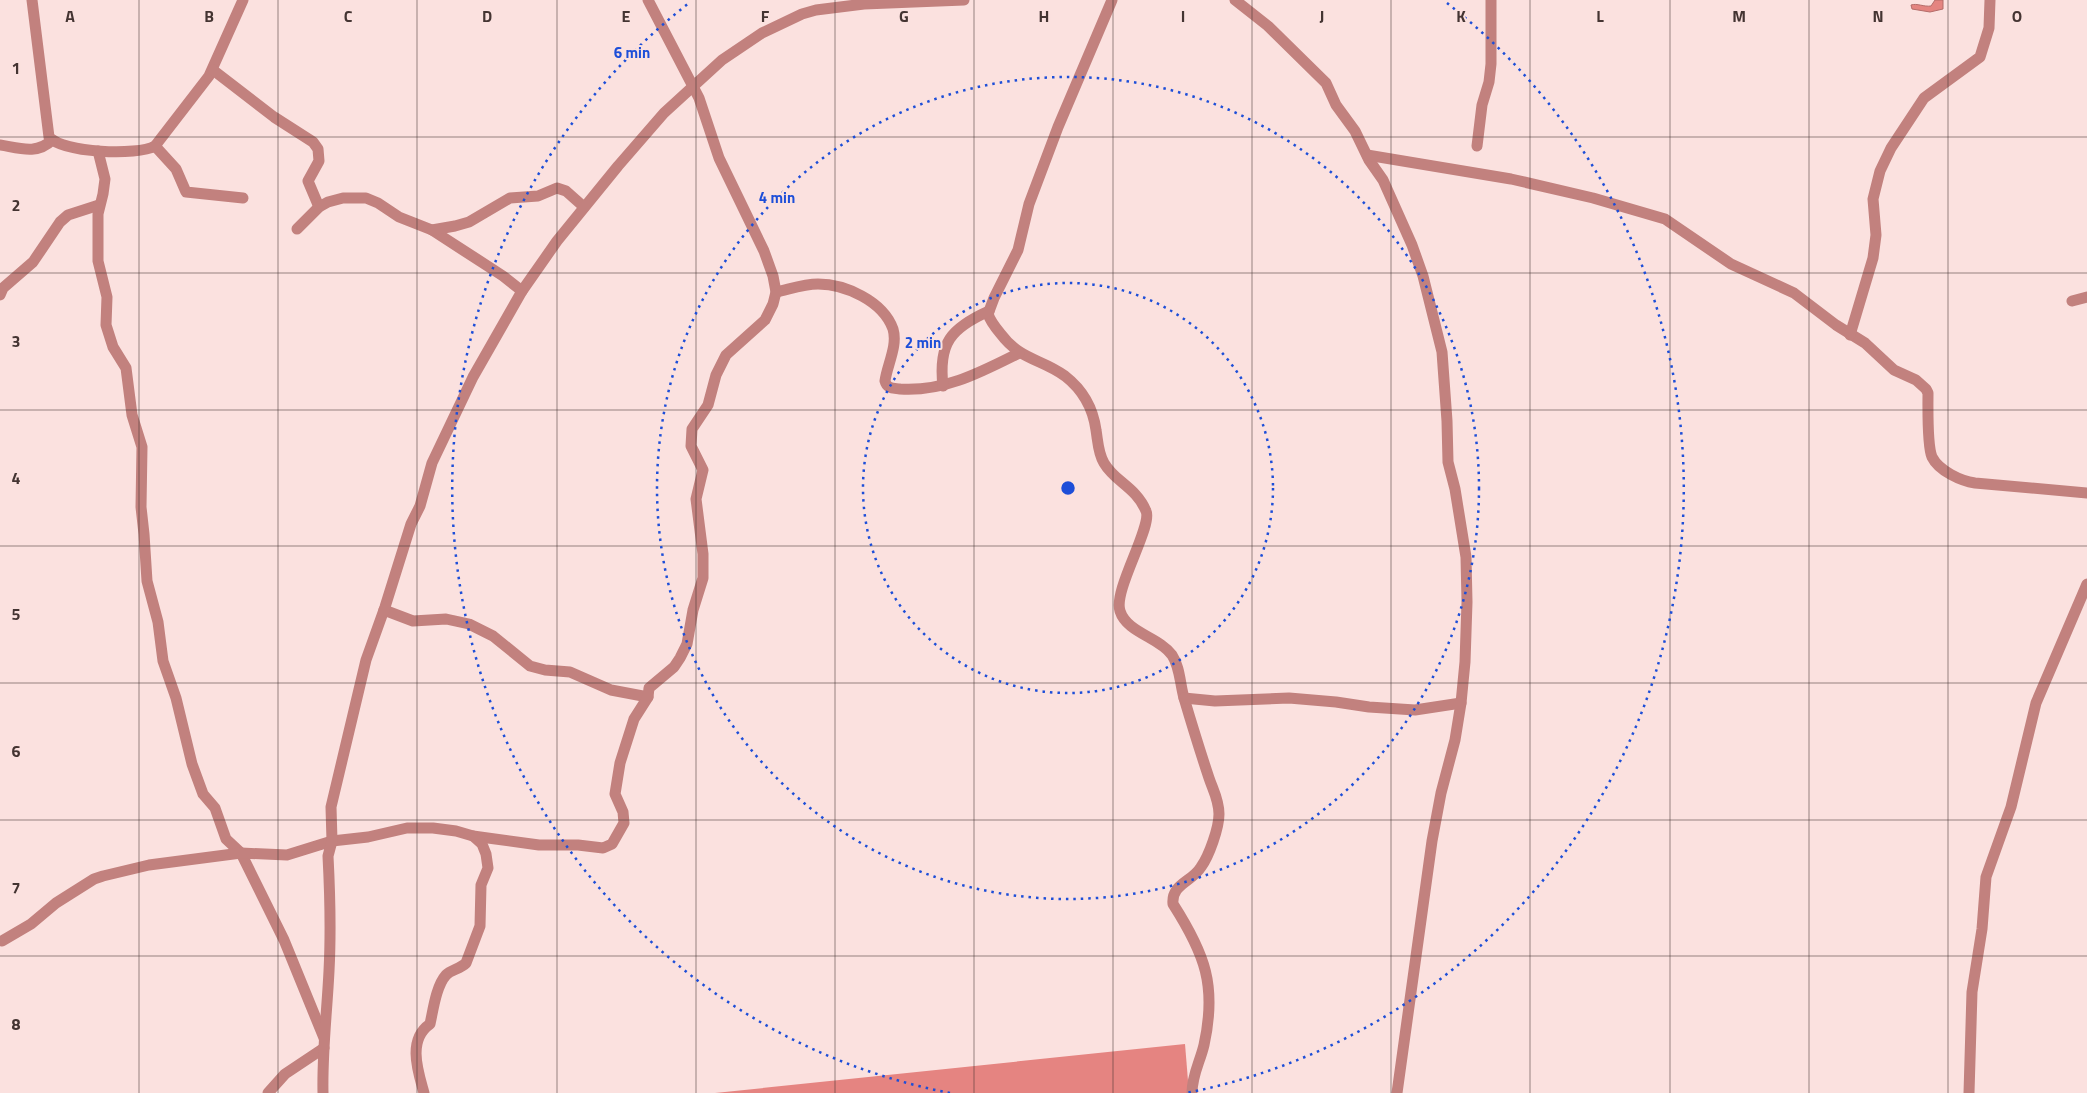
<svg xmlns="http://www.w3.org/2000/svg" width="2087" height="1093" font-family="'Titillium Web',sans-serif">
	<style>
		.forest { fill: #e58481 }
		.water { fill: #e48480; stroke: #b46c69 }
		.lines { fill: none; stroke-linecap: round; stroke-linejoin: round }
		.minor { stroke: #c2817e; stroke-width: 11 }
		.grid { fill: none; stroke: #443432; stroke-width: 1; stroke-opacity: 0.55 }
		.ring { fill: none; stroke: #1d4ed8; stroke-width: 2.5; stroke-dasharray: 2.5 5 }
		.grid-label { font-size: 16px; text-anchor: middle; font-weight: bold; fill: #443432; stroke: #fbe1df; stroke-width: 4; stroke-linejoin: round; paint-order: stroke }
		.centre { fill: #1d4ed8; stroke: #fbe1df; stroke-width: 2.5 }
		.ring-label { font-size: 15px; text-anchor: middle; font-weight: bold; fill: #1d4ed8; stroke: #fbe1df; stroke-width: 4; stroke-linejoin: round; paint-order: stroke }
	</style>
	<rect width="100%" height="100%" fill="#fbe1df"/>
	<!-- forest -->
	<polygon class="forest" points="1185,1044 1189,1093 715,1093"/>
	<!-- water -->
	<path class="water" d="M1935,0h8v9l-13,3 -18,-3 -1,-4c6,-2 13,2 20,1z"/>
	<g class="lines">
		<!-- minor -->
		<g class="minor">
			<path d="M32,0l17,137c15,16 88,19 106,9l54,-70 34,-76"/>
			<path d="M1112,0l-54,127 -29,77 -11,46 -24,48 -6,16c2,6 7,13 12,19 21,28 40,25 65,43 18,14 28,32 31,54 2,12 2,23 8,33 11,19 32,24 42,48 7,15 -33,79 -26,100 7,22 39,26 52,44 8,12 8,29 12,43 8,27 16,53 25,80 4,12 10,22 10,36 0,14 -10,42 -18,53 -9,15 -30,17 -28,37 32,50 44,82 31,141 -4,17 -12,30 -12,48"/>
			<polyline points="1235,0 1268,26 1326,83 1336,105 1355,131 1369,160 1383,180 1412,245 1423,276 1442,352 1447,421 1448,462 1455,489 1466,557 1467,602 1465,662 1461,703 1455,740 1441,793 1432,841 1397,1093"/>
			<polyline points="213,70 274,117 313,142 318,149 319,161 308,181 319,207"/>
			<path d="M0,145c19,3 37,10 52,-5"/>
			<polyline points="155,146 176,169 186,192 243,198"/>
			<polyline points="1477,146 1482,105 1489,82 1491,64 1491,0"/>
			<polyline points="98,151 105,179 103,194 98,214 98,261 107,297 106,325 113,347 126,368 132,415 142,447 141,507 144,534 147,581 158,622 163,661 176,698 192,764 203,794 215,808 226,839 241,853 284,940 324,1038"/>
			<path d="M1367,155l144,24 82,19 72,21 66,45 63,29 42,32 29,18 29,27 22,10 10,9 2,4c0,14 -1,52 4,64 7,14 29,24 43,26l112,10"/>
			<polyline points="297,229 319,207 328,202 343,198 366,198 378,203 399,217 432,230 503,276 522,291"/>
			<polyline points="432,230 455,226 469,222 510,198 538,196 557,188 566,191 584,207"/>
			<path d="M776,292c14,-3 28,-8 42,-8 27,0 65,17 75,45 5,17 -6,36 -8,52 2,8 8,7 15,8 44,3 81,-17 119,-36"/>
			<polyline points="0,295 3,288 33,262 60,222 68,215 99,205"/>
			<polyline points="2072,301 2087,297"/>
			<polyline points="1850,335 1873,258 1876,235 1873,199 1880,171 1891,148 1924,98 1980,57 1989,28 1990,0"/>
			<path d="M943,386c-5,-43 8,-58 46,-75"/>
			<polyline points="384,610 413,621 446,619 469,624 493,636 530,666 545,670 570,672 611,690 648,697"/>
			<polyline points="1184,698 1215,701 1289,698 1336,702 1369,707 1415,710 1461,703"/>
			<polyline points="473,836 539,845 578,845 603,848 612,844 624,823 623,812 615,794 620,763 634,719 648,697 649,688 674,667 680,658 687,644 693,610 703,578 703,554 696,499 703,470 691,446 692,429 708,405 716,375 726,355 765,320 773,304 776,292 773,276 764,251 719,158 699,98 648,0"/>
			<path d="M2,941l29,-17 25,-21 38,-24 9,-3 46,-11 92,-12 46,2 45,-14 36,-4 39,-9h26l23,3 17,5 9,8 4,10 2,14 -7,17 -1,41 -14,37c-6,6 -15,7 -20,12 -10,11 -13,36 -16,49 -23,16 -12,47 -6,69"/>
			<polyline points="268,1093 285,1074 324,1048"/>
			<path d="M323,1093c-1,-41 4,-81 6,-122 2,-38 1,-77 -1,-115l4,-15 -1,-34 35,-147 19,-53 26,-83 9,-18 12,-43 41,-86 49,-86 35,-50 61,-75 46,-53 58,-53 40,-27 40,-19 14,-4 48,-6 100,-4"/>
			<polyline points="1969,1093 1972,992 1982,929 1986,877 2011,807 2036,703 2087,584"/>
		</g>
	</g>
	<!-- grid -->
	<path class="grid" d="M139,0v1093M278,0v1093M417,0v1093M557,0v1093M696,0v1093M835,0v1093M974,0v1093M1113,0v1093M1252,0v1093M1391,0v1093M1530,0v1093M1670,0v1093M1809,0v1093M1948,0v1093M0,137h2087M0,273h2087M0,410h2087M0,546h2087M0,683h2087M0,820h2087M0,956h2087"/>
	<!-- distance rings -->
	<g class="ring">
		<circle cx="1068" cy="488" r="205"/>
		<circle cx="1068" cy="488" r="411"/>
		<path d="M950 1093A616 616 0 0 1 689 3M1447 3A616 616 0 0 1 1186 1093"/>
	</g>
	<g class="grid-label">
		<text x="70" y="22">A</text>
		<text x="209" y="22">B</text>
		<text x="348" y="22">C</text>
		<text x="487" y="22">D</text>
		<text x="626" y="22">E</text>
		<text x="765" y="22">F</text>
		<text x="904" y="22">G</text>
		<text x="1044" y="22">H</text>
		<text x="1183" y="22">I</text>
		<text x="1322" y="22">J</text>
		<text x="1461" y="22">K</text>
		<text x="1600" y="22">L</text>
		<text x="1739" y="22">M</text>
		<text x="1878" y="22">N</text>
		<text x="2017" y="22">O</text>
		<text x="16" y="74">1</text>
		<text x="16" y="211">2</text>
		<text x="16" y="347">3</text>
		<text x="16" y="484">4</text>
		<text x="16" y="620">5</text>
		<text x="16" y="757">6</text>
		<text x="16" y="894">7</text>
		<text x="16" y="1030">8</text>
	</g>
	<circle cx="1068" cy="488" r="8" class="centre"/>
	<g class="ring-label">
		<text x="632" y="58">6 min</text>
		<text x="777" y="203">4 min</text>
		<text x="923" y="348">2 min</text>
	</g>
</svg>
